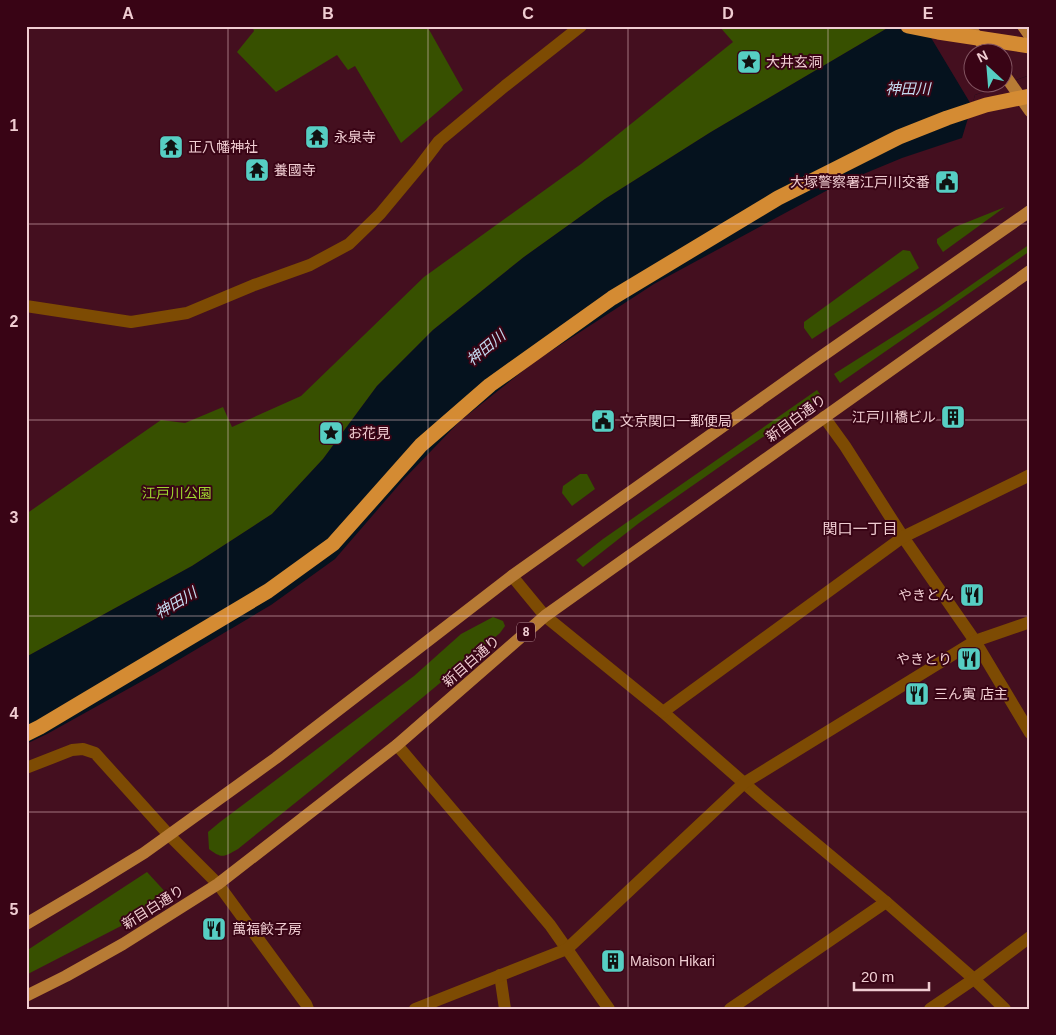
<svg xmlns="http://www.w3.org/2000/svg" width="1056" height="1035" font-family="Helvetica,'Noto Sans JP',sans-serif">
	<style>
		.green { fill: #375000 }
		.water { fill: #05121e; fill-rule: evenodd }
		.pier { fill: #440f1f; fill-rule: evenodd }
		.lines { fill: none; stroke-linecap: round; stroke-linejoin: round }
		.street { stroke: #7d4b03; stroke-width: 12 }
		.primary { stroke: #b77b35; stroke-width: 12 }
		.highway { stroke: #d48b33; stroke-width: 15 }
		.grid { fill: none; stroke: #f0cdd2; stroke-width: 1; stroke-opacity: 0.55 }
		.labels { text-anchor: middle; stroke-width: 4; stroke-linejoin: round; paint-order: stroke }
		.shield { fill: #390415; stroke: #b99199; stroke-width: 1 }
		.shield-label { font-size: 12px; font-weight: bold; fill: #f0cdd2 }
		.poi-label { font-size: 14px; fill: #f0cdd2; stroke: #390415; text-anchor: start }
		.street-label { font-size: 14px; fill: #f0cdd2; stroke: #390415 }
		.park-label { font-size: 14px; fill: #9fd631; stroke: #390415 }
		.water-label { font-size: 15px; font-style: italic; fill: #c4dbf0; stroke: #390415 }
		.neighbourhood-label { font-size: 15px; fill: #f0cdd2; stroke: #390415 }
		.neatline { fill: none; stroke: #f0cdd2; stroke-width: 2 }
		.grid-label { font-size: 16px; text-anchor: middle; font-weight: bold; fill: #f0cdd2 }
	</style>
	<rect width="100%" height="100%" fill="#440f1f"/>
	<!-- green -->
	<g class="green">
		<polygon points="252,26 427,26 463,90 401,143 355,66 348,70 337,55 276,92 237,52 254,31"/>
		<polygon points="719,26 891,26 711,132 605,199 524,257 433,330 377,386 323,459 272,514 192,566 26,657 26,514 161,420 185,423 223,407 232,427 301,396 424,277 581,164 733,42"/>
		<polygon points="1005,207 943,252 937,243 937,239 955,227"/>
		<polygon points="1030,244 1030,251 840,383 834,374 938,308"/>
		<polygon points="903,250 910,251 919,268 812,339 804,328 804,322"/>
		<polygon points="817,390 822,397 735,456 639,523 583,567 576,560 603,539"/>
		<polygon points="580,474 587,474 595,489 572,506 562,493 563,486"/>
		<path d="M493,617l10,4 2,5 -5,7 -180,150 -82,66c-14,8 -16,10 -29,0l-1,-17 12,-10 194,-146 47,-42z"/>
		<polygon points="147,872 169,896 121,926 26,975 26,951"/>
	</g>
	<!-- water -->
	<path class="water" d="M891,26h139v49l-55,20 -13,43 -60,20 -65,27 -183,99 -120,78 -74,59 -56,58 -69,80 -64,46 -118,70 -106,59 -21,10v-87l166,-91 80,-52 51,-55 54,-73 56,-56 91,-73 81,-58 106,-67zM974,52h30v30h-30z"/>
	<!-- pier -->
	<path class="pier" d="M924,26h106v49l-55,20 -3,11zM974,52h30v30h-30z"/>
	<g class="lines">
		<!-- street -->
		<g class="street">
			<polyline points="26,306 131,322 187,313 254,285 310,265 349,244 380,214 420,166 439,141 505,86 581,26"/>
			<polyline points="824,417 845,446 903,537 975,641 1030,733"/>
			<polyline points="512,576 545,616 663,712 760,797 886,902 974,979 1005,1009"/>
			<polyline points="663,712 903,537 1030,475"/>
			<polyline points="397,745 550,925 609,1009"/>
			<polyline points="26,768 72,750 83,749 95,753 169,835 218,884 306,1004 308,1009"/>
			<polyline points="500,975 505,1009"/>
			<polyline points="415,1009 567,949 744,783 975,641 1030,622"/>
			<polyline points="730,1009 886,902"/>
			<polyline points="930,1009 974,979 1030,937"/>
		</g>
		<!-- primary -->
		<g class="primary">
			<polyline points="969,26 988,52"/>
			<polyline points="1023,26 1030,36"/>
			<polyline points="1004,74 1030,111"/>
			<polyline points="26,924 87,888 144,853 276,758 512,576 812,363 1030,211"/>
			<polyline points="26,996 66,976 123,944 218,884 397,745 545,616 1030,271"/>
		</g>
		<!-- highway -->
		<g class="highway">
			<polyline points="908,26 938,32 1030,46"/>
			<polyline points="26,734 40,727 268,591 333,544 421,445 490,385 612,298 778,198 899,137 947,118 986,105 1030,96"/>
		</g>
	</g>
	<!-- grid -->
	<path class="grid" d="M228,26v983M428,26v983M628,26v983M828,26v983M26,224h1004M26,420h1004M26,616h1004M26,812h1004"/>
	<!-- icons -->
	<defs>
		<symbol id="sight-square" viewBox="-11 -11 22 22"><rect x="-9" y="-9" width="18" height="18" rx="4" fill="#56cec3" stroke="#390415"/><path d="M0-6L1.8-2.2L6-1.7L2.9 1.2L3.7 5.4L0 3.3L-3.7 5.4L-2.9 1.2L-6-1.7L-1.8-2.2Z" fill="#111"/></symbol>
		<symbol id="temple-square" viewBox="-11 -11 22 22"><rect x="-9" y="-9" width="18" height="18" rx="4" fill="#56cec3" stroke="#390415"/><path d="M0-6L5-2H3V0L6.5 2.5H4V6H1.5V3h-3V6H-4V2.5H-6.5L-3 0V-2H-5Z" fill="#111"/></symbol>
		<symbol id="civic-square" viewBox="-11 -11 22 22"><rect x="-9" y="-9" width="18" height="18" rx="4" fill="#56cec3" stroke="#390415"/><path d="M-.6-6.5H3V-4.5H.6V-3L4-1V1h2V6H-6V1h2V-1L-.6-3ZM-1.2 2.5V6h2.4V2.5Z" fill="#111"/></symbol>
		<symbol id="building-square" viewBox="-11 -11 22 22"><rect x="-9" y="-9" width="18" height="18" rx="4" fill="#56cec3" stroke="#390415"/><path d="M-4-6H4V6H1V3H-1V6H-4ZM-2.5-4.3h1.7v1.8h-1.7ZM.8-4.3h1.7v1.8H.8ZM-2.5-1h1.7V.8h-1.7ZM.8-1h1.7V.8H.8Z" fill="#111"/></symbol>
		<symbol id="restaurant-square" viewBox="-11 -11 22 22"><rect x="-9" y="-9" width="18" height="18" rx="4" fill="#56cec3" stroke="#390415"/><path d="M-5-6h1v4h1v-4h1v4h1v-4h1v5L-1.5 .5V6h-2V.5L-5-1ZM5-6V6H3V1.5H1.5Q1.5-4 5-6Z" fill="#111"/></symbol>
	</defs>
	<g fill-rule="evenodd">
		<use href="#sight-square" x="735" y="48" width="28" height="28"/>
		<use href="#temple-square" x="303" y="123" width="28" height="28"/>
		<use href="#temple-square" x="157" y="133" width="28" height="28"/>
		<use href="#temple-square" x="243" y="156" width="28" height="28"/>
		<use href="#civic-square" x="933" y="168" width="28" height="28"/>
		<use href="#building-square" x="939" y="403" width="28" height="28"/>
		<use href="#civic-square" x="589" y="407" width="28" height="28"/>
		<use href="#sight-square" x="317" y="419" width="28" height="28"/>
		<use href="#restaurant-square" x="958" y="581" width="28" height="28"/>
		<use href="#restaurant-square" x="955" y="645" width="28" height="28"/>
		<use href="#restaurant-square" x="903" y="680" width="28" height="28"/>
		<use href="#restaurant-square" x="200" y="915" width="28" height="28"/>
		<use href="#building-square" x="599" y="947" width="28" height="28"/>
	</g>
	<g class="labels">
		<!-- shield labels -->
		<rect class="shield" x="517" y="622.5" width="18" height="19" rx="4"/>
		<g class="shield-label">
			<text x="526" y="636">8</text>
		</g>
		<!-- poi labels -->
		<g class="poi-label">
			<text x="766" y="67">大井玄洞</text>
			<text x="334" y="142">永泉寺</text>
			<text x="188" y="152">正八幡神社</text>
			<text x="274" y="175">養國寺</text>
			<text x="930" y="187" text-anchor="end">大塚警察署江戸川交番</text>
			<text x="936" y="422" text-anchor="end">江戸川橋ビル</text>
			<text x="620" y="426">文京関口一郵便局</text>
			<text x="348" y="438">お花見</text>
			<text x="954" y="600" text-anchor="end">やきとん</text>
			<text x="952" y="664" text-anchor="end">やきとり</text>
			<text x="934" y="699">三ん寅 店主</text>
			<text x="232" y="934">萬福餃子房</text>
			<text x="630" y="966">Maison Hikari</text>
		</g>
		<!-- street labels -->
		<g class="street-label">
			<text transform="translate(796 418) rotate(-36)" y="5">新目白通り</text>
			<text transform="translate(471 661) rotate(-41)" y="5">新目白通り</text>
			<text transform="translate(153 907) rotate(-32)" y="5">新目白通り</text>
		</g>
		<!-- park labels -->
		<g class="park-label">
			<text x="177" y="498">江戸川公園</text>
		</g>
		<!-- water labels -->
		<g class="water-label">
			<text x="908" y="94">神田川</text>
			<text transform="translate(486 348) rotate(-40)" y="5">神田川</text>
			<text transform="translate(176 603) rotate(-31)" y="5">神田川</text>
		</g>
		<!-- neighbourhood labels -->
		<g class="neighbourhood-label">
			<text x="860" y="534">関口一丁目</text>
		</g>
	</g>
	<!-- border -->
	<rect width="1056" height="1035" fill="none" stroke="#390415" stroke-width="55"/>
	<!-- north arrow -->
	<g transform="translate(988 68) rotate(334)"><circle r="24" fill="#390415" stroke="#825461"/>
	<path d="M0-4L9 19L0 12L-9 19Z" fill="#56cec3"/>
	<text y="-8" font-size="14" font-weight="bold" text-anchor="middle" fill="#f0cdd2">N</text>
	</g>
	<!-- scale -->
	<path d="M854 982v8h75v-8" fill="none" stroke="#f0cdd2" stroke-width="2.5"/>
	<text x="861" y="982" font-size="15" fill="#f0cdd2" stroke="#390415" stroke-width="4" paint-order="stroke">20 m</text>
	<rect x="28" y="28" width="1000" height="980" class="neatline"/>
	<g class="grid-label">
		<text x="128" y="19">A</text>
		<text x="328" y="19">B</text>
		<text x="528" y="19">C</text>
		<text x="728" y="19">D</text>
		<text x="928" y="19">E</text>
		<text x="14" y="131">1</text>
		<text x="14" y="327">2</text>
		<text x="14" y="523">3</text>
		<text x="14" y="719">4</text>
		<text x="14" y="915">5</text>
	</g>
</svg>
